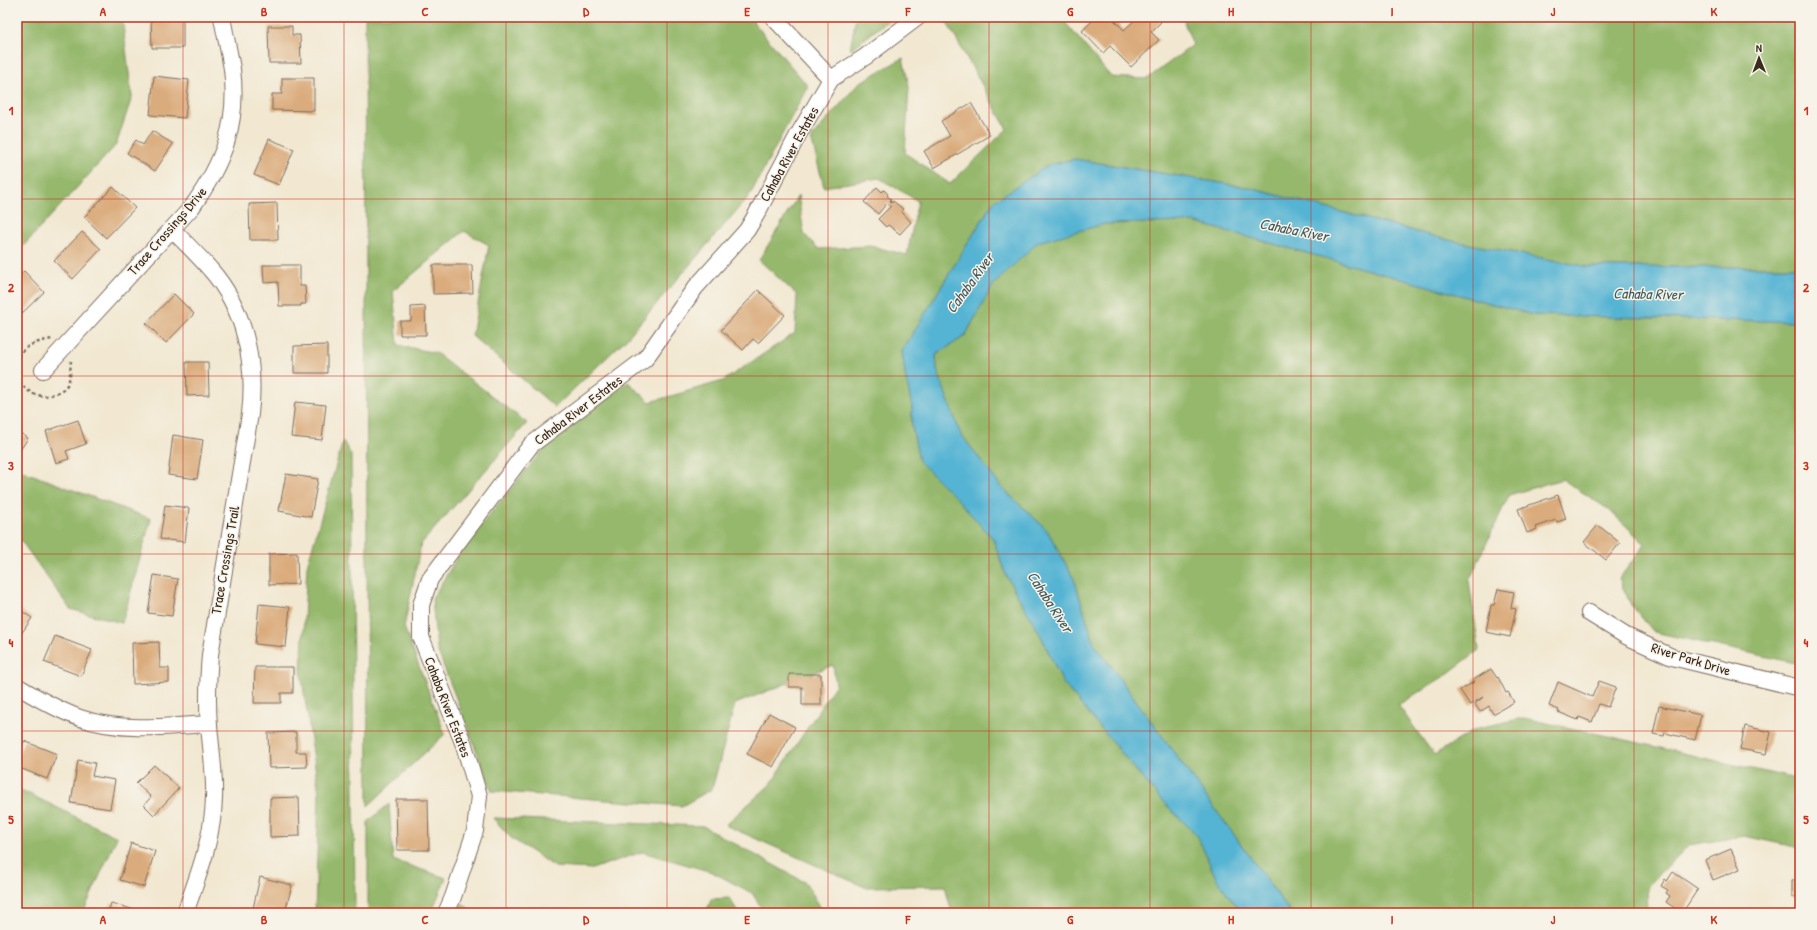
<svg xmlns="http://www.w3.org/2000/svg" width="1817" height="930" font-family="'Patrick Hand',sans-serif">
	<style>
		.forest { fill: #95b86c; stroke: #687145 }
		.water { fill: #54b4d3; stroke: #486f78 }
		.building { fill: #daab7c }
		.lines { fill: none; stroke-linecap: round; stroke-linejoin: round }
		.street-casing { stroke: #7b6c5d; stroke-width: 18 }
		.path { stroke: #7b6c5d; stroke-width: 2.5; stroke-dasharray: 3 3; stroke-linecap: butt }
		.street { stroke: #fff; stroke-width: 16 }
		.grid { fill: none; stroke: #c8321e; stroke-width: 1; stroke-opacity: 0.55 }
		.labels { text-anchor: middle; stroke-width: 3; stroke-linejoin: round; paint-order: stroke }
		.street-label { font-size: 14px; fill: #3b2a1e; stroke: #f7f3e8 }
		.water-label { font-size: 15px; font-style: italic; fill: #445a5d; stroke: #f7f3e8 }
		.neatline { fill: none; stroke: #c8321e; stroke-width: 1.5 }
		.grid-label { font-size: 13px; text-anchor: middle; font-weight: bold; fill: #c8321e }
	</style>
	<rect width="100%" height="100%" fill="#f7f3e8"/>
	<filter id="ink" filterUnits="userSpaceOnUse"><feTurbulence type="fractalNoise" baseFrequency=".025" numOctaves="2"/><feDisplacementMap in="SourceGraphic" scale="8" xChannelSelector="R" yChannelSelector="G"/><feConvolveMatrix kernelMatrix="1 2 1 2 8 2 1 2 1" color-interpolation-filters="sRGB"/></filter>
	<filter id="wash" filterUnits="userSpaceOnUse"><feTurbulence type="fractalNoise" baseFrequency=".012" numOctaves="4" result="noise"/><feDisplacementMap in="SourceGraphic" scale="16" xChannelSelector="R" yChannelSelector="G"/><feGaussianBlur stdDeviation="0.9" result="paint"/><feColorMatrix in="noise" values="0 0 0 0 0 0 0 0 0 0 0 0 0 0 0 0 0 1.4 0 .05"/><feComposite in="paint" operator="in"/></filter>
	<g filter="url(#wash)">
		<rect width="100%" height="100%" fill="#f2e8d2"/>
		<!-- forest -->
		<g class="forest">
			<polygon points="17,17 122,17 132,97 116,145 17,253"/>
			<polygon points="365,17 752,17 754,23 808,86 750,195 626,339 555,407 472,336 489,245 464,231 393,291 398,345 436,353 527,423 421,544 404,627 445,734 368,806"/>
			<polygon points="856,17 893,17 850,50"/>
			<polygon points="950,17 1069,17 1064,21 1111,77 1147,79 1193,45 1182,17 1800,17 1800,267 1589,267 1448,240 1246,187 1075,159 993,202 902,351 906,380 912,405 912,426 919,461 959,501 993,539 1006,575 1041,636 1063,683 1161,800 1197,835 1216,878 1241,913 952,913 945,886 865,887 725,825 771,784 836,684 833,665 735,704 712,789 682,806 492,791 437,649 432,599 466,543 546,446 628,382 650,402 723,381 795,333 797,295 759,260 798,196 804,234 819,249 871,246 907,255 918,201 879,178 824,187 811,138 859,83 903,58 909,87 905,153 950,184 1007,129 946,21"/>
			<polygon points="1193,222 1533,315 1800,322 1800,664 1654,632 1631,605 1619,579 1645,544 1608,509 1562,479 1509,495 1469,581 1479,650 1443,677 1398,705 1434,755 1478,728 1524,718 1626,740 1800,780 1800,848 1744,836 1689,845 1647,887 1648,913 1291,913 1094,643 1074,579 1047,530 1002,488 960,433 937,370 936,355 965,336 993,285 1038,241 1105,224"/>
			<polygon points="343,441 351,455 355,913 315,913 319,793 301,672 307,566"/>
			<polygon points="17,469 151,519 122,623 70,609 17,535"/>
			<polygon points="17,788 117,837 83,913 17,913"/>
			<polygon points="389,804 393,860 446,878 431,913 368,913 368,822"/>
			<polygon points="493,818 703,826 806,883 824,913 765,913 752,893 712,872 642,852 592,869 555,867 511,838"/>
			<polygon points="729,898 739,913 706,913 711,899"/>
			<polygon points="462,903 474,913 458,913"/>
		</g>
		<!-- water -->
		<polygon class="water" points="1075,159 1246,187 1448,240 1589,267 1800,267 1800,322 1533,315 1193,222 1105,224 1038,242 993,285 965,336 936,355 937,370 960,433 1002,488 1047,530 1074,579 1094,643 1291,913 1241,913 1216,878 1197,835 1161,800 1063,683 1041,636 1006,575 993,539 959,501 919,461 912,426 912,405 906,380 902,351 993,202 1048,165"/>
		<g id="blocks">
			<!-- building -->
			<g class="building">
				<polygon points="151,17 183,17 183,48 152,48"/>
				<polygon points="1096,17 1111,17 1124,30 1138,17 1156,17 1161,22 1151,32 1159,40 1131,67 1110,46 1103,53 1082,31"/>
				<polygon points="268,26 292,26 292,35 300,35 301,63 269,63"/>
				<polygon points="154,76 189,80 185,118 150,115"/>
				<polygon points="282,78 314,78 314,111 272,110 272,94 282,94"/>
				<polygon points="971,103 990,135 934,168 924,151 950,136 941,121"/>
				<polygon points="152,131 173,144 155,171 127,153 136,140 143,145"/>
				<polygon points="269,139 294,149 279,185 254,175"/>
				<polygon points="113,187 135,208 106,238 84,217"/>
				<polygon points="877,187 882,192 884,190 888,194 887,196 891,199 890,201 892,203 893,201 903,209 901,211 911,222 900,234 888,225 886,227 878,219 891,206 887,203 878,214 864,202"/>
				<polygon points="277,203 278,240 250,240 249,204"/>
				<polygon points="82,232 101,249 73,279 54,261"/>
				<polygon points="263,265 300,265 300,286 305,286 306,304 301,304 301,306 279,306 278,282 264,283"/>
				<polygon points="433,265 472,265 473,293 433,294"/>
				<polygon points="24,271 44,292 17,318 17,278"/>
				<polygon points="758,290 785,315 758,343 753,339 743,350 721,330"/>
				<polygon points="174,294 194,314 166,343 146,323"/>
				<polygon points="425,306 426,335 400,335 400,321 411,321 411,307"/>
				<polygon points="327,345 327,373 294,373 294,346"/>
				<polygon points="186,362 208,362 209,395 187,396"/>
				<polygon points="295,402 326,405 322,440 291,437"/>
				<polygon points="78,420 86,444 66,451 69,459 56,463 46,431"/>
				<polygon points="17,431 28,438 17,455"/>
				<polygon points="173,435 203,440 197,479 168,475"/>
				<polygon points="286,474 318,479 311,517 279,511"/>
				<polygon points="1558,495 1566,519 1557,522 1556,520 1536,527 1537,529 1527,533 1518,509"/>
				<polygon points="165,505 189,508 185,542 160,539"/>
				<polygon points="1598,525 1620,543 1606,560 1584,542"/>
				<polygon points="297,553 298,584 269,585 269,554"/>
				<polygon points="154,575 178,579 172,616 148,613"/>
				<polygon points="1498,589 1514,592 1511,608 1516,609 1510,637 1486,632 1491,605 1494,605"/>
				<polygon points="259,604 290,607 286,647 255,644"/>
				<polygon points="17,608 32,618 19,637 17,636"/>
				<polygon points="55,636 92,650 81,676 44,662"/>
				<polygon points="159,642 160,668 169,668 169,682 133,684 132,643"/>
				<polygon points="255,667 293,667 293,693 281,693 281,703 254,703"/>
				<polygon points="1491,669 1497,678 1498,677 1506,693 1508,692 1514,702 1493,714 1489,706 1480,712 1475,704 1483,697 1470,705 1460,690 1474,682 1473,680"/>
				<polygon points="789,674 821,674 821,705 802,705 802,687 789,687"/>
				<polygon points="1599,681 1616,687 1608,707 1599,704 1592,722 1579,717 1578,720 1558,712 1559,710 1549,706 1558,682 1592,697"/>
				<polygon points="1659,706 1701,715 1695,740 1665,733 1664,736 1653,734"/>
				<polygon points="769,713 795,727 773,767 747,754"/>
				<polygon points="1745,726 1771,732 1766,754 1740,749"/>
				<polygon points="296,732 296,752 306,752 307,767 269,768 268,733"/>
				<polygon points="24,741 57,754 47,779 17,767 17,758"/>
				<polygon points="78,760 95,763 92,776 115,780 110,809 71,803"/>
				<polygon points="154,765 179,788 154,815 144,805 151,797 136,783"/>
				<polygon points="299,797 300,836 270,837 270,798"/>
				<polygon points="396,799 428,799 429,850 397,850"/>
				<polygon points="131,843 155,851 144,887 120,880"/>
				<polygon points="1731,849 1740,869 1713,880 1705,860"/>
				<polygon points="1798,871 1800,871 1800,897 1792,897 1792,881 1798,880"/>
				<polygon points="1673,872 1698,889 1682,913 1666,902 1670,896 1666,893 1668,890 1661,886 1665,879 1667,881"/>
				<polygon points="260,877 292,885 285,913 252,913"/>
				<polygon points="111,903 135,910 134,913 108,913"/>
				<polygon points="923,909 943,912 943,913 922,913"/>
			</g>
		</g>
	</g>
	<g filter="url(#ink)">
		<use href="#blocks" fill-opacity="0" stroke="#7b6c5d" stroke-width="1"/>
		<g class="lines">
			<defs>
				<g id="street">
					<polyline points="773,17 831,79"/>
					<path d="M172,229c12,13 26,26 38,40 35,39 46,94 40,145l-40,241c-2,24 -3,47 -1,70 2,25 6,49 5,73 -1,40 -16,78 -29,115"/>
					<path d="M43,370l149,-163c31,-44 47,-83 40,-138 -3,-18 -7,-35 -10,-52"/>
					<polyline points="1589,613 1626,636 1672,657 1800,688"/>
					<path d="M17,686c20,12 41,24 63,32 41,14 86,9 129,6"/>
					<polyline points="446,913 453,897 475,831 479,796 464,745 421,637 421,605 430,579 531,445 645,359 695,288 747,230 756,215 798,135 831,79 865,57 918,17"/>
				</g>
			</defs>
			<!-- street casing -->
			<use href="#street" class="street-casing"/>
			<!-- path -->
			<g class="path">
				<path d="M17,363c3,-18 20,-21 35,-24"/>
				<path d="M17,376c6,15 21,24 37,18 5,-2 10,-4 13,-9 4,-7 3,-15 4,-24"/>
			</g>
			<!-- street -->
			<use href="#street" class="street"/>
		</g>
	</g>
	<!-- grid -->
	<path class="grid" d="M183,17v896M344,17v896M506,17v896M667,17v896M828,17v896M989,17v896M1150,17v896M1311,17v896M1473,17v896M1634,17v896M17,199h1783M17,376h1783M17,554h1783M17,731h1783"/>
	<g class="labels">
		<!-- street labels -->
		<g class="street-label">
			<text transform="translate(789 154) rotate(-61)" y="5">Cahaba River Estates</text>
			<text transform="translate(167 231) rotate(-49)" y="5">Trace Crossings Drive</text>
			<text transform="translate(578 410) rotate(-37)" y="5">Cahaba River Estates</text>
			<text transform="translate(225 560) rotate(-80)" y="5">Trace Crossings Trail</text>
			<text transform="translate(1691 659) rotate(17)" y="5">River Park Drive</text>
			<text transform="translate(448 707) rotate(69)" y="5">Cahaba River Estates</text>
		</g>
		<!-- water labels -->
		<g class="water-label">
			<text transform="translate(1294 230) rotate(11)" y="5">Cahaba River</text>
			<text transform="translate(970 283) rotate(-54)" y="5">Cahaba River</text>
			<text transform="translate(1648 294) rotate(1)" y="5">Cahaba River</text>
			<text transform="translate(1050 602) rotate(57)" y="5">Cahaba River</text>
		</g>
	</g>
	<!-- margin -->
	<rect width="1817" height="930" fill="none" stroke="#f7f3e8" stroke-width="44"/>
	<!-- north arrow -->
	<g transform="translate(1759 58) rotate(359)" stroke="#f7f3e8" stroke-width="3" paint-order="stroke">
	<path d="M0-3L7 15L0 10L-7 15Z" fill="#3b2a1e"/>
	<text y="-6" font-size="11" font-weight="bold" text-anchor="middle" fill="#3b2a1e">N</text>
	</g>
	<rect x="22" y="22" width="1773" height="886" class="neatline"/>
	<g class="grid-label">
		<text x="103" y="16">A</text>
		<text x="264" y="16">B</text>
		<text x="425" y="16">C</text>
		<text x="586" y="16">D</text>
		<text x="747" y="16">E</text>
		<text x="908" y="16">F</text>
		<text x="1070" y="16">G</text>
		<text x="1231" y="16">H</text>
		<text x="1392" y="16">I</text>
		<text x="1553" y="16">J</text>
		<text x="1714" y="16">K</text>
		<text x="11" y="115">1</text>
		<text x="1806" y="115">1</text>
		<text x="11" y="292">2</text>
		<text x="1806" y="292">2</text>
		<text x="11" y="470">3</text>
		<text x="1806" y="470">3</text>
		<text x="11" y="647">4</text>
		<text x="1806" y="647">4</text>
		<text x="11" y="824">5</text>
		<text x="1806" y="824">5</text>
		<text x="103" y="924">A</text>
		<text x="264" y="924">B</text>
		<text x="425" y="924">C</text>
		<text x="586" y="924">D</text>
		<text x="747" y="924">E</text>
		<text x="908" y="924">F</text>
		<text x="1070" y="924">G</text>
		<text x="1231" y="924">H</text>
		<text x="1392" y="924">I</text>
		<text x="1553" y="924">J</text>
		<text x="1714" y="924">K</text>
	</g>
</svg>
